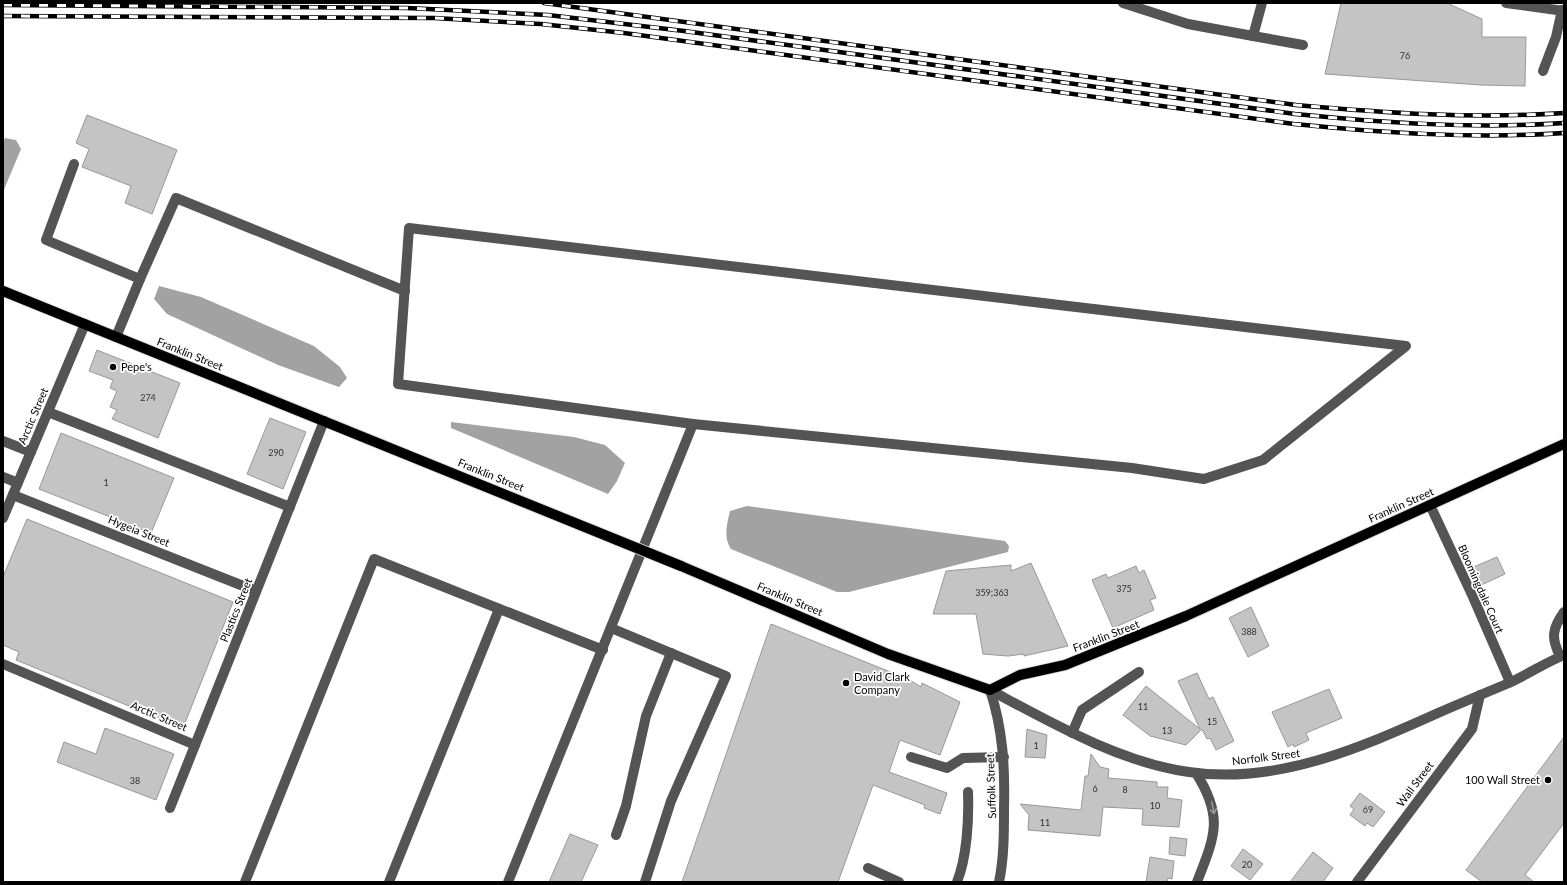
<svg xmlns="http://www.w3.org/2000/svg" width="1567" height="885" font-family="Lato,sans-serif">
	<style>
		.water { fill: #a2a2a2 }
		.building { fill: #c4c4c4; stroke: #989898 }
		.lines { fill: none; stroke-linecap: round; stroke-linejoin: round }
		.major-casing { stroke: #dbdbdb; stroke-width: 12 }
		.minor { stroke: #545454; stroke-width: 10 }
		.major { stroke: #000; stroke-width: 10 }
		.rail-casing { stroke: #000; stroke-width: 4.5 }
		.rail { stroke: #fff; stroke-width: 3; stroke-dasharray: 9; stroke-linecap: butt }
		.major-bridge-casing { stroke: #dbdbdb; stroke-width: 12; stroke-linecap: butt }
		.major-bridge { stroke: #000; stroke-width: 10 }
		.oneway { stroke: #989898 }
		.poi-dot { fill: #000; stroke: #fff; stroke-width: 1.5 }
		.labels { text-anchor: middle; stroke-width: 3.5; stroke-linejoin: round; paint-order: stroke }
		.number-label { font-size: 9px; fill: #313131 }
		.street-label { font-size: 11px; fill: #000; stroke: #fff }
		.poi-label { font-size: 11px; fill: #000; stroke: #fff; text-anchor: start }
	</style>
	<rect width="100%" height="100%" fill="#fff"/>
	<!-- water -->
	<g class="water">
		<polygon points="5,138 16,140 21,149 3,192 3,143"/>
		<polygon points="159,286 201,297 314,346 340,367 347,378 339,387 278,365 167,314 154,299"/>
		<polygon points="451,422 574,437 605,445 625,463 617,481 608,494 451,428"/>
		<path d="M747,506l258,35 4,5 -1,6 -159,40h-12l-106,-43c-8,-12 -4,-25 -1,-38z"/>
	</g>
	<!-- building -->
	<g class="building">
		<polygon points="1341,3 1447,3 1482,19 1482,37 1526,37 1525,86 1481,85 1325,74"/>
		<polygon points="87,115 177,150 152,214 125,203 131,186 82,167 89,149 76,143"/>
		<polygon points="97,350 180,383 158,438 112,419 117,410 110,407 117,391 110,388 113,380 89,371"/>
		<polygon points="270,418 306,432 283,489 247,474"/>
		<polygon points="61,433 174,478 151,533 39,489"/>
		<polygon points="27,519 233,602 183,728 16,660 19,652 3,645 3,577"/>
		<polygon points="1497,557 1505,574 1477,587 1469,569"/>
		<polygon points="1031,563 1068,646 1024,656 1024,654 1008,656 983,654 976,614 933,614 946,571 1011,565 1011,571"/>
		<polygon points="1136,566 1139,573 1144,570 1156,598 1150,600 1154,610 1113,628 1092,580 1106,574 1108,578"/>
		<polygon points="1251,607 1269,646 1248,657 1229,618"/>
		<polygon points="771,624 908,679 921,687 922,683 960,702 940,755 900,740 889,772 947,793 940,814 924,808 925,805 873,785 838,882 682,882"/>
		<polygon points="1197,673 1209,699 1213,697 1234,741 1216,750 1210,738 1207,739 1202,729 1186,745 1150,736 1123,715 1146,686 1200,729 1178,681"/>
		<polygon points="1329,689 1342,718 1306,733 1309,740 1294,747 1293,744 1288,747 1272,712"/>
		<polygon points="105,728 174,754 156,800 57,762 64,742 96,754"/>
		<polygon points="1027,729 1047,735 1045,758 1025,757"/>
		<polygon points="1564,737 1564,823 1525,875 1534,882 1482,882 1466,870"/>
		<polygon points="1091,754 1100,767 1109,769 1108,778 1157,782 1157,787 1168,787 1167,798 1182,800 1179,827 1142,825 1143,809 1103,807 1100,836 1028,830 1029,815 1020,804 1081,810 1085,776 1088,776"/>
		<polygon points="1360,793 1385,812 1373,827 1367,823 1365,826 1350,815 1354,809 1350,806"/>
		<polygon points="570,834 598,845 581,882 549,882"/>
		<polygon points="1170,837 1187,839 1185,856 1169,854"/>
		<polygon points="1243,849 1263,864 1250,880 1231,866"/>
		<polygon points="1313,852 1333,868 1323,882 1290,882"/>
		<polygon points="1150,857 1174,861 1172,879 1168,878 1167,882 1146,882"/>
	</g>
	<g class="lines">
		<defs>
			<g id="major">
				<polyline points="3,291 617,540"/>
				<polyline points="681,566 888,654 990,690 1020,675 1065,665 1186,616 1564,444"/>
			</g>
		</defs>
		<!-- major casing -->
		<use href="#major" class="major-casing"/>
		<!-- minor -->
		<g class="minor">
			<polyline points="1123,3 1188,24 1253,36 1262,3"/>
			<polyline points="1506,3 1564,11"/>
			<polyline points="1253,36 1303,45"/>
			<polyline points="1543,71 1556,37 1562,10"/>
			<polyline points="74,164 46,240 140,279 116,337"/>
			<polygon points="409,228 1406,346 1263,460 1204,479 1132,468 693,424 398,384"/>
			<polyline points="140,279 176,198 405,291"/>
			<polyline points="48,412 290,507"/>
			<polyline points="3,441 31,452"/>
			<polyline points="3,477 18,483"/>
			<polyline points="13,495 256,591"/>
			<polyline points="1430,505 1473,597 1510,682"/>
			<polyline points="3,518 85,324"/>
			<polyline points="611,628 726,676 671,801 645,882"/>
			<path d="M1560,656c-9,-18 -8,-27 4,-44"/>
			<polyline points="3,664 195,745"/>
			<path d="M990,690c60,32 131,73 199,82 87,13 171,-24 249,-59 23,-10 47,-20 71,-30 19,-9 36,-20 55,-28"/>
			<path d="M990,690c13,39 15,78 14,118 0,25 0,50 -5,74"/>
			<polyline points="1072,733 1082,710 1139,672"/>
			<polyline points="911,757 947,768 963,758 1004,757"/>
			<path d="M1196,773c28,44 19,63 1,109"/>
			<polyline points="170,808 324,421"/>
			<polyline points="616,835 626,806 646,716 671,653"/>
			<polyline points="868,868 899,882"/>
			<polyline points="245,882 374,559 603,650"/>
			<polyline points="389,882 499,609"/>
			<polyline points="508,882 693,424"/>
			<path d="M957,882c10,-25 12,-63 11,-90"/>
			<polyline points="1357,882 1472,729 1480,695"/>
		</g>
		<!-- major -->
		<use href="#major" class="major"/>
		<defs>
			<g id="rail">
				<path d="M544,3l752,102c89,8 178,14 268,8"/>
				<path d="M3,5l404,3 141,7 136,16 611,83c90,9 179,15 269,9"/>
				<path d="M3,16l431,2 107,6 83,9 670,91c90,9 180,15 270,9"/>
			</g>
		</defs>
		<!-- rail casing -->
		<use href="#rail" class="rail-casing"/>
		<!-- rail -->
		<use href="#rail" class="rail"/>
		<defs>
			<polyline id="major-bridge" points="617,540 681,566"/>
		</defs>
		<!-- major-bridge casing -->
		<use href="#major-bridge" class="major-bridge-casing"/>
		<!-- major-bridge -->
		<use href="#major-bridge" class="major-bridge"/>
	</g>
	<!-- one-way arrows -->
	<defs><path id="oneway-shaft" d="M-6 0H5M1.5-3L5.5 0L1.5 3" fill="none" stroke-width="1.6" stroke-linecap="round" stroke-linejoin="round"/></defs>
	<use class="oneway" href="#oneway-shaft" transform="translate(1213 808) rotate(78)"/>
	<!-- markers -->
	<g class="poi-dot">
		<circle cx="113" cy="367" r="4"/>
		<circle cx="846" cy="683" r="4"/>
		<circle cx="1548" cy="780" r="4"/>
	</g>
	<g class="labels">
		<!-- number labels -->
		<g class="number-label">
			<text x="1405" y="59">76</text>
			<text x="148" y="401">274</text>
			<text x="276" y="456">290</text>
			<text x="106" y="486">1</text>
			<text x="1124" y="592">375</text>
			<text x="992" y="596">359;363</text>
			<text x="1249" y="635">388</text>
			<text x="1143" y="710">11</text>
			<text x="1212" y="725">15</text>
			<text x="1167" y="734">13</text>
			<text x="1036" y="749">1</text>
			<text x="135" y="784">38</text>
			<text x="1095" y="792">6</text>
			<text x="1125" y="793">8</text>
			<text x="1155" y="809">10</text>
			<text x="1368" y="813">69</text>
			<text x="1045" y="826">11</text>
			<text x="1247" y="868">20</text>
		</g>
		<!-- street labels -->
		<g class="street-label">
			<text transform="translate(190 354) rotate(22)" y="4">Franklin Street</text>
			<text transform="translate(33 416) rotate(-67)" y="4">Arctic Street</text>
			<text transform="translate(491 475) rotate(22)" y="4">Franklin Street</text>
			<text transform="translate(1401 505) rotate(-24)" y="4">Franklin Street</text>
			<text transform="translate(139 531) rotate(22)" y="4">Hygeia Street</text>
			<text transform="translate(1481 589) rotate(66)" y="4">Bloomingdale Court</text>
			<text transform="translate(790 599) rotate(23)" y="4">Franklin Street</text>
			<text transform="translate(236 610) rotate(-68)" y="4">Plastics Street</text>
			<text transform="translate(1106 636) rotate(-21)" y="4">Franklin Street</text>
			<text transform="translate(159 716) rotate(23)" y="4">Arctic Street</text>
			<text transform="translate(1266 757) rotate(-7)" y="4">Norfolk Street</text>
			<text transform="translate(1415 784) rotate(-53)" y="4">Wall Street</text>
			<text transform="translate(991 786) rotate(-92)" y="4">Suffolk Street</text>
		</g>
		<!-- poi labels -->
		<g class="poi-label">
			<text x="121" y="371">Pepe's</text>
			<text x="854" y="681">David Clark<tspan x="854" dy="13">Company</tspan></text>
			<text x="1540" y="784" text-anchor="end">100 Wall Street</text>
		</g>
	</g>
	<!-- border -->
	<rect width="1567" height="885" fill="none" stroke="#000000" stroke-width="8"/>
</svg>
